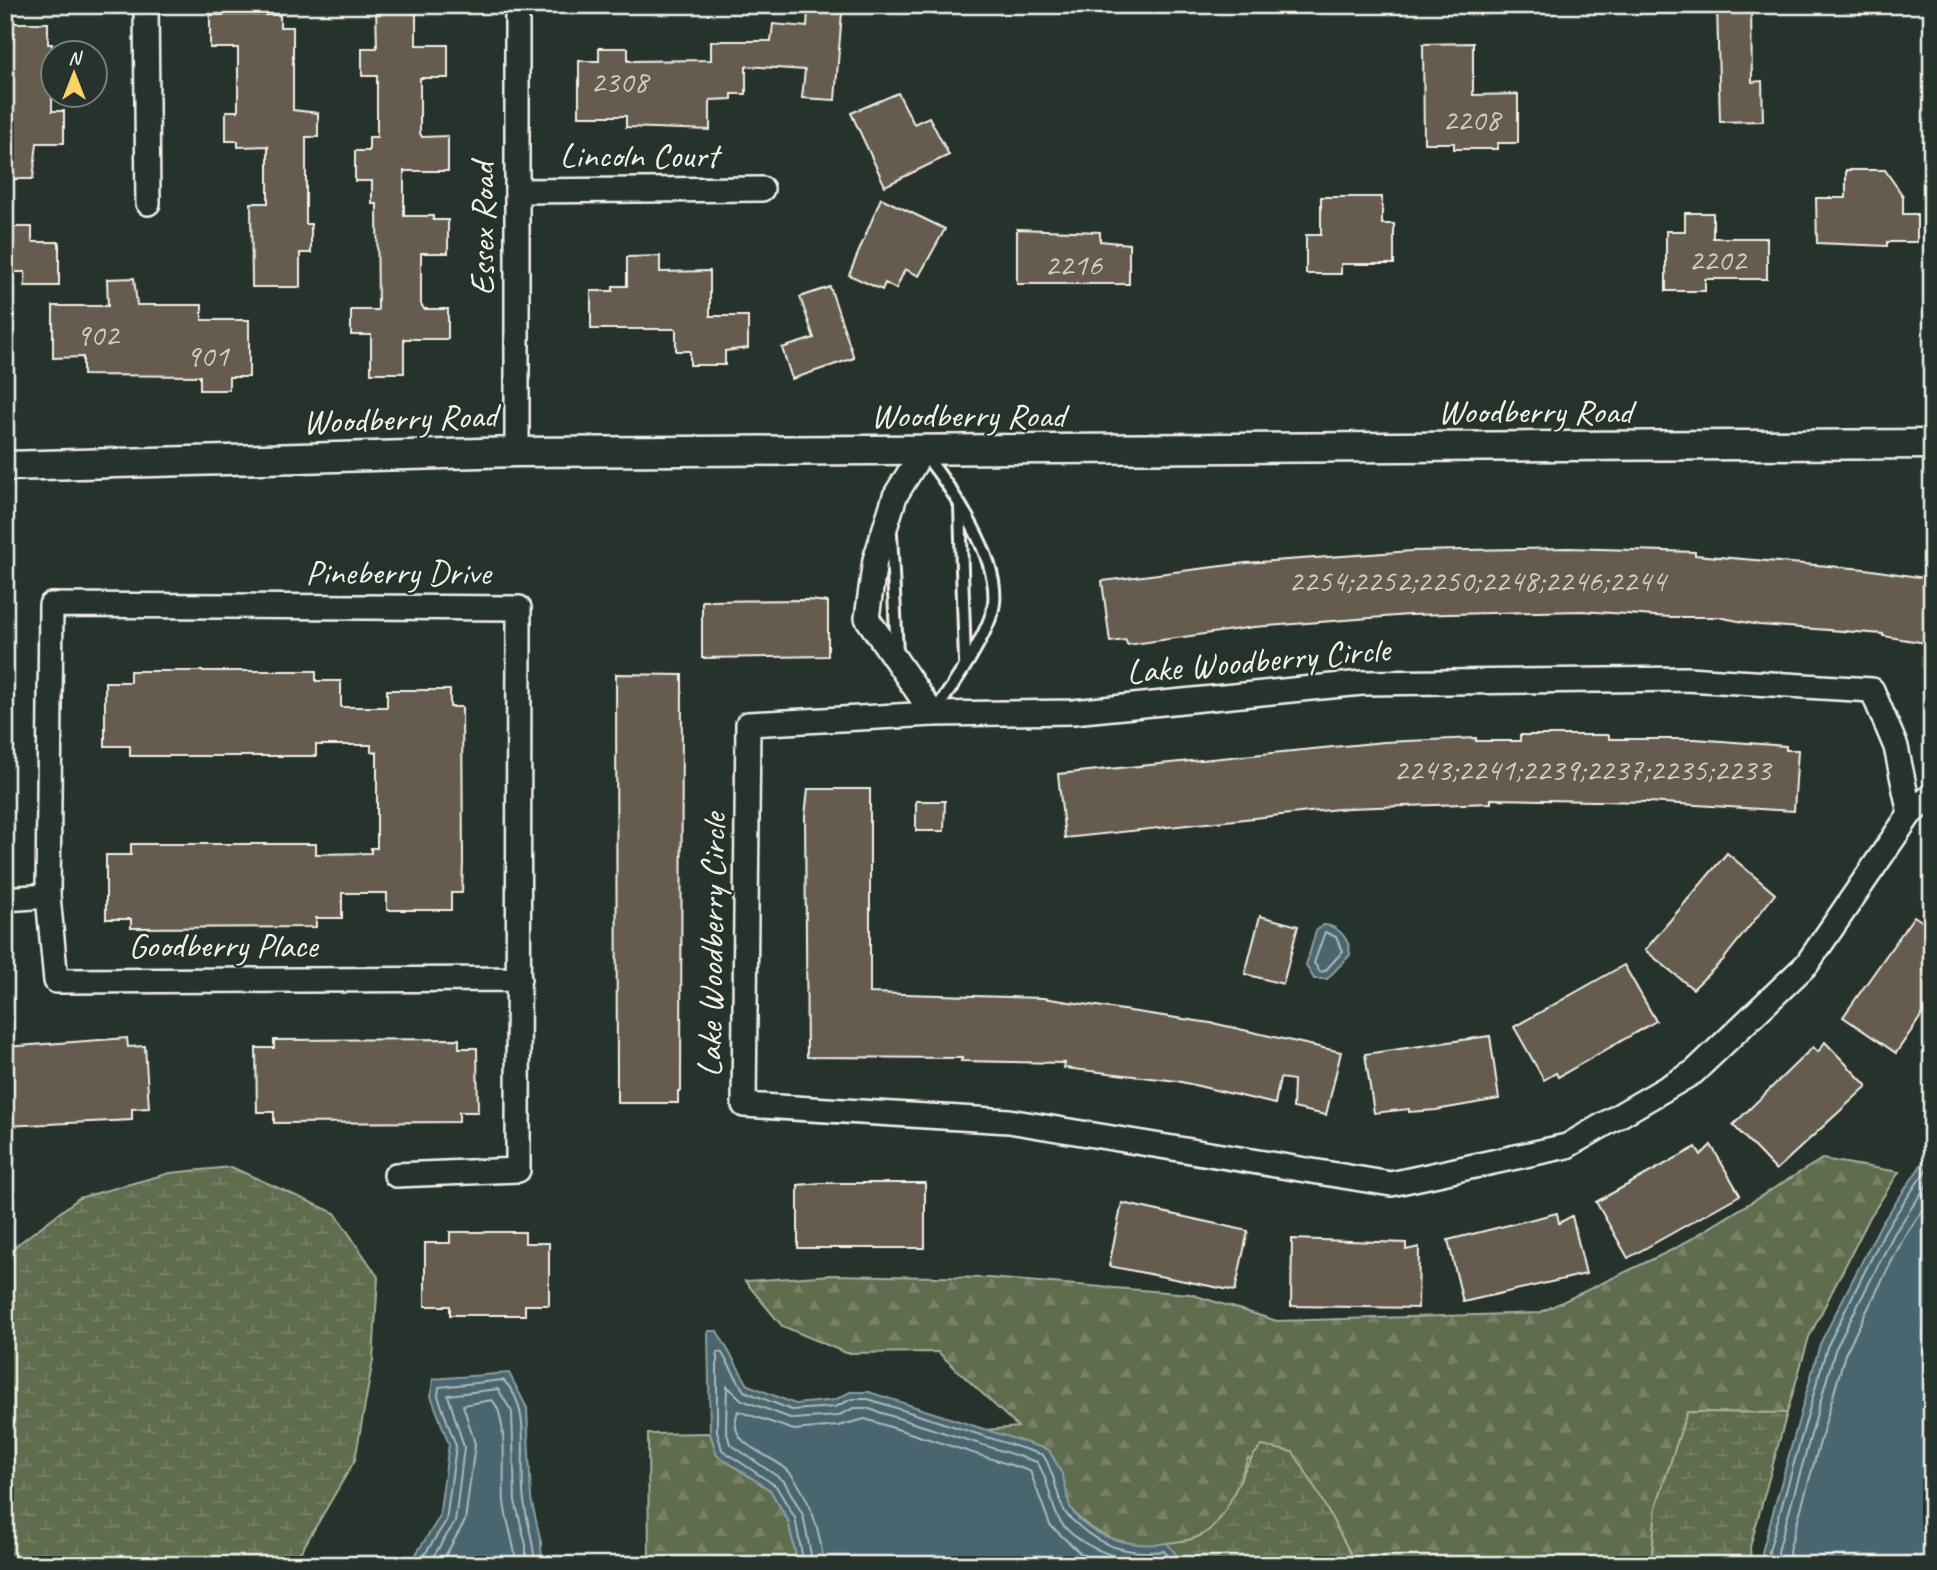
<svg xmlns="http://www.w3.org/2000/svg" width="1937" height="1570" font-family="Caveat,sans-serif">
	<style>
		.forest { fill: url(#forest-firs); stroke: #aaae9a; stroke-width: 2 }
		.wetland { fill: url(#wetland-marsh); stroke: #aaae9a; stroke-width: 2 }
		.water { fill: #49666f; stroke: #8d9e9f; stroke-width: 2 }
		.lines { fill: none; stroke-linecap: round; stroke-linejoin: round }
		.shore { stroke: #b0b9b8; stroke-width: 2 }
		.building { fill: #655c4f; stroke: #f4f1e8; stroke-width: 2 }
		.service-casing { stroke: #f4f1e8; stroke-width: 16 }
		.minor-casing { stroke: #f4f1e8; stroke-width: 28 }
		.tertiary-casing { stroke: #f4f1e8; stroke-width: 33 }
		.service { stroke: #26332d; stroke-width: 10 }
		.minor { stroke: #26332d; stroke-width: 23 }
		.tertiary { stroke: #26332d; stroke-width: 28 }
		.labels { text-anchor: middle; stroke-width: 5; stroke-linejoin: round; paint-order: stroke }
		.number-label { font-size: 32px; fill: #d0ccc2 }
		.street-label { font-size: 35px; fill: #f4f1e8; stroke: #26332d }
	</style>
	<defs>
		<pattern id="forest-firs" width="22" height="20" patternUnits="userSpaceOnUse" patternTransform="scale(1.75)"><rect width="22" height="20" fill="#5f6c4d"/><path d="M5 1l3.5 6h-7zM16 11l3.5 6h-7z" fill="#778167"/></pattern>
		<pattern id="wetland-marsh" width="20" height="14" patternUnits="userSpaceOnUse" patternTransform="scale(1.75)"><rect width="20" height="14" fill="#5f6c4d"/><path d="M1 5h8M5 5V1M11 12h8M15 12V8" fill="none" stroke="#778167"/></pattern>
	</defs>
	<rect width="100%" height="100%" fill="#26332d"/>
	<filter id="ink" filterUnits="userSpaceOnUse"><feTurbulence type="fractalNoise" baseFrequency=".0143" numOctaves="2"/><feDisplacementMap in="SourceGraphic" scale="14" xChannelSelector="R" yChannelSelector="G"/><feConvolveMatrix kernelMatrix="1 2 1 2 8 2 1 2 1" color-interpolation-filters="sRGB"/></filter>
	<g filter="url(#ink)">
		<!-- forest -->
		<g class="forest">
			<path d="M1822,1159l77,13 -29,45 -61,120 -22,76 -100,-1 -31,95 -5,58h-294l-18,-31 -91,-76c-9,22 -17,52 -34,68 -36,33 -113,23 -142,-16 -7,-9 -6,-25 -11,-36 -3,-8 -8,-16 -12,-24l-64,-20 33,-3 -80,-75 -92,1 -64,-27 -37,-45 87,-6 156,3 202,16 87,27 262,-8 137,-65z"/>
			<polygon points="710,1433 717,1455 770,1490 788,1520 798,1565 649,1565 648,1434"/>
		</g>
		<!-- wetland -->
		<g class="wetland">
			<polygon points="231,1167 335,1213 378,1277 373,1360 355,1460 302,1550 283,1565 5,1565 5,1254 79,1198 170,1173"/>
			<polygon points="1687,1412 1787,1413 1750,1547 1751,1565 1651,1565 1656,1507"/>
			<path d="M1262,1446l31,6c25,36 42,75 64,113h-173l-17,-22c9,-1 19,-2 28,-5 38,-13 40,-68 67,-92z"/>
		</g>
		<!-- water -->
		<g class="water">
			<path d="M1323,925c16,0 27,15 27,30l-23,24h-13l-8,-14 10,-34z"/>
			<polygon points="1932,1149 1932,1565 1765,1565 1762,1552 1820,1344 1880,1226"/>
			<path d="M708,1331h9l31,54 47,19 40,-4 15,-8h19l180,58c4,8 9,16 13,24 4,10 4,22 8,32 14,32 67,43 97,37l17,22h-386l-10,-45 -18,-30 -53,-35 -7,-22z"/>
			<polygon points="509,1373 527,1408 531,1499 541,1542 542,1565 409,1565 439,1518 449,1444 431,1396 433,1379"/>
		</g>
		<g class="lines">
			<!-- shore -->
			<g class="shore">
				<polygon points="1325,932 1336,937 1343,951 1325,971 1320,972 1314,963"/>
				<path d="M418,1565l28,-44 10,-75 -18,-50 1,-9 64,-7c31,28 15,84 21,121 3,22 10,41 11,64"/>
				<polyline points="428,1565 455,1522 464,1447 448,1395 498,1389 512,1412 515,1501 526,1545 526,1565"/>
				<path d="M440,1565l25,-44 10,-77 -12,-39 29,-5c17,16 10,76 12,101 2,22 11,41 12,64"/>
				<path d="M804,1565l-9,-47 -19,-32 -54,-36 -5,-19v-79l5,1 22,38 48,19 43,-3 17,-8h16l175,56c12,17 12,37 21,55 3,7 10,11 15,16 24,22 53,29 85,25l11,14"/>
				<path d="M813,1565l-10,-50 -19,-34 -54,-37 -4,-14 1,-44 15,14 51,19 44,-3 17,-8h12l171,54c11,16 12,34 19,51 12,32 72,53 104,48l4,4"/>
				<path d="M823,1565c-1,-30 -13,-67 -32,-91 -17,-22 -67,-25 -53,-63l56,19 44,-4 27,-7 165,52 20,54 30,28 25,12"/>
				<polyline points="1771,1565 1769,1551 1827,1347 1886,1229 1932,1161"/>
				<polyline points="1780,1565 1778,1551 1835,1350 1894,1234 1932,1177"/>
				<polyline points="1791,1565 1789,1551 1845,1354 1903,1239 1932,1196"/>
			</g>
		</g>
		<!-- building -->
		<g class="building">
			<polygon points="376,5 416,5 416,45 448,45 448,78 420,78 420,133 422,137 448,136 448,171 404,171 404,216 433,216 433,220 448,220 448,253 421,253 421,304 424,309 448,309 448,339 404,339 404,373 371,373 371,335 351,335 351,310 378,310 377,204 372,204 372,181 355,181 355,151 369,151 369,137 377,137 377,76 362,76 362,48 377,48"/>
			<polygon points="1717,5 1751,5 1752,82 1762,81 1763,121 1720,122"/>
			<polygon points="808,9 842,12 835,100 802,98 805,70 746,66 746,94 732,94 732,99 710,100 710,130 626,127 626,116 579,116 579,61 599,61 599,48 628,48 628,61 711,60 711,41 771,41 773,24 807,27"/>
			<polygon points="210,15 280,15 280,27 293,27 293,110 318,113 318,137 306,137 306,224 311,224 311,253 300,253 300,287 252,287 251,203 268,203 268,146 238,147 238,141 226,141 226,111 238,111 238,48 210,48"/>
			<polygon points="9,23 48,23 48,44 52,44 52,111 64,111 64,143 37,143 33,179 5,179 5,59 9,59"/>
			<polygon points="1473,43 1473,95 1518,94 1518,143 1498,143 1498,149 1454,149 1454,143 1424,143 1423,44"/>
			<polygon points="898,93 914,124 929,117 949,155 885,186 851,113"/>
			<polygon points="1846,170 1885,170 1903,196 1903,214 1917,214 1917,242 1887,242 1887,246 1817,243 1816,198 1846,198"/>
			<polygon points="1321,197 1382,197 1382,224 1394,224 1394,264 1341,264 1341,274 1306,274 1306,235 1321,235"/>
			<polygon points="881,198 945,229 919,276 905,269 896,289 885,283 882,290 849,275"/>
			<polygon points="1685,213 1713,213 1713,238 1767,238 1767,279 1705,279 1705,291 1666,291 1666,231 1685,231"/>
			<polygon points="5,227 32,227 32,242 59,242 59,286 25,286 25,272 5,272"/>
			<polygon points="1017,229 1100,232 1100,241 1129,244 1129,284 1017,284"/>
			<polygon points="660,256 660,272 710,271 710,316 748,316 748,348 725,351 725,365 690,365 690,351 676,351 676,329 591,329 591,291 613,291 613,286 627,286 627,257"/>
			<polygon points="134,278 137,305 202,305 202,320 249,320 249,377 229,377 229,390 200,390 200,376 83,375 83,357 53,358 53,306 108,306 107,279"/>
			<polygon points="830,287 854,358 792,379 782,348 814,338 800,297"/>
			<polygon points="1569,548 1695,552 1695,555 1865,569 1932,579 1932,644 1883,636 1883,634 1759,625 1718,617 1670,617 1581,611 1409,615 1254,627 1127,645 1126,640 1110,642 1102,581 1246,563 1412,551"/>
			<polygon points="808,600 828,602 828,656 702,658 702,601"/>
			<polygon points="130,671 316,671 316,681 341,681 341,707 387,707 387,690 450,690 450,707 462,707 463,862 462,893 451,893 451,910 387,910 387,893 342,893 342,918 316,918 316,927 131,928 131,919 106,919 106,855 131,855 131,844 316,844 316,854 371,853 371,848 377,848 377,752 371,752 371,745 316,745 316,756 130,756 130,746 105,746 105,682 130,682"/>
			<polygon points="616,674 682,675 681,1091 678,1091 678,1103 617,1103"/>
			<polygon points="1520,735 1609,735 1609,739 1695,739 1786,746 1786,750 1798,750 1794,811 1648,802 1491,799 1491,803 1348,808 1065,838 1058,774 1384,742 1476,738 1476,741 1520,741"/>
			<polygon points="808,789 870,789 870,993 1043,998 1217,1024 1341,1052 1326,1115 1293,1108 1294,1080 1280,1078 1275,1104 1177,1081 1064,1068 1065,1063 961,1061 962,1058 807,1057 805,816"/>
			<polygon points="916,801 945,801 944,831 916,831"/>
			<polygon points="1727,853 1775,894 1723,960 1693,989 1645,950"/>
			<polygon points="1260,916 1298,926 1283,984 1245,974"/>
			<polygon points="1914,916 1932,928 1932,1000 1896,1053 1843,1017"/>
			<polygon points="1624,965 1656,1021 1558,1077 1556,1073 1544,1080 1514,1027"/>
			<polygon points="1490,1036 1499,1099 1436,1110 1409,1112 1409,1109 1374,1113 1365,1054"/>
			<polygon points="127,1038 128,1047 145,1046 149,1108 132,1109 132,1120 5,1126 5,1047"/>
			<polygon points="459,1039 459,1048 477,1048 478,1112 459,1112 459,1122 274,1123 274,1112 257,1112 256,1048 274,1048 274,1040"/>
			<polygon points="1825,1042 1867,1086 1776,1170 1733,1125 1813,1047 1818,1052"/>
			<polygon points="1711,1145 1740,1195 1628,1258 1596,1202 1696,1147 1701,1155"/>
			<polygon points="820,1183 925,1183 925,1248 798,1248 798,1185"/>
			<polygon points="1122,1203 1248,1231 1235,1291 1109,1266"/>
			<polygon points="1557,1213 1559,1223 1572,1216 1586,1274 1463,1302 1448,1240"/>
			<polygon points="450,1232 525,1232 525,1243 549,1243 549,1305 525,1305 525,1315 450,1315 450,1306 425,1306 425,1243 450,1243"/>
			<polygon points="1292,1239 1406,1243 1406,1250 1419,1247 1418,1308 1291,1306"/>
		</g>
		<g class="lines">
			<defs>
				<g id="service">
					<path d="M924,454c28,35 75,103 70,149 -3,28 -43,86 -60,109"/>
					<polyline points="960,507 965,662"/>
					<polyline points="891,533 897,653"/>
				</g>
				<g id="minor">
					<polyline points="146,5 148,203"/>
					<polyline points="517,5 517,452"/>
					<polyline points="517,191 762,189"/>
					<polyline points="922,452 895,496 875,560 867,618 933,714"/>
					<polyline points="1910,814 1896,747 1872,690 1686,679 1362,683 1073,712 933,714 748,724 744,1105 1009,1121 1391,1184 1567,1146 1694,1072 1807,964 1910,814 1932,795"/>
					<polyline points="5,899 48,896"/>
					<polyline points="396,1175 518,1170 519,608 51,605 48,896 56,981 519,979"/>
				</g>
				<polyline id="tertiary" points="5,466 517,452 1932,444"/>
			</defs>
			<!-- service casing -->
			<use href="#service" class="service-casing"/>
			<!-- minor casing -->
			<use href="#minor" class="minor-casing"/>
			<!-- tertiary casing -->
			<use href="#tertiary" class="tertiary-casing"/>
			<!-- service -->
			<use href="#service" class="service"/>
			<!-- minor -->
			<use href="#minor" class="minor"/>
			<!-- tertiary -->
			<use href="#tertiary" class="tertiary"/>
		</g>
	</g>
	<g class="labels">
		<!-- number labels -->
		<g class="number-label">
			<text x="619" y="92">2308</text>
			<text x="1471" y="130">2208</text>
			<text x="1717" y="270">2202</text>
			<text x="1073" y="275">2216</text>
			<text x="97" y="345">902</text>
			<text x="207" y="366">901</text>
			<text x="1477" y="591">2254;2252;2250;2248;2246;2244</text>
			<text x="1582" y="780">2243;2241;2239;2237;2235;2233</text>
		</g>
		<!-- street labels -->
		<g class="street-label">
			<text x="639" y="167">Lincoln Court</text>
			<text transform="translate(482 229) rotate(-90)" y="12">Essex Road</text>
			<text x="1535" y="423">Woodberry Road</text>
			<text x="968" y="427">Woodberry Road</text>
			<text transform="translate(400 418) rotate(-2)" y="12">Woodberry Road</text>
			<text x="398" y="584">Pineberry Drive</text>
			<text transform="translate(1258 660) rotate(-5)" y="12">Lake Woodberry Circle</text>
			<text x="223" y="957">Goodberry Place</text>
			<text transform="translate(711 945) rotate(-89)" y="12">Lake Woodberry Circle</text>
		</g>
	</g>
	<!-- margin -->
	<rect width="1937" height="1570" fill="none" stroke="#26332d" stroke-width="28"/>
	<rect x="14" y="14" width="1909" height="1542" fill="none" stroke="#f4f1e8" stroke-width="2.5" filter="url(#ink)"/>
	<!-- north arrow -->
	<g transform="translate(74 74)"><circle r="33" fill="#26332d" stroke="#787f78" stroke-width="2"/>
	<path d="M0-5L12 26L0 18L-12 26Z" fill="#ffd166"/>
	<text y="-10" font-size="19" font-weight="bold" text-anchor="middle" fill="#f4f1e8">N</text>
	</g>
</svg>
